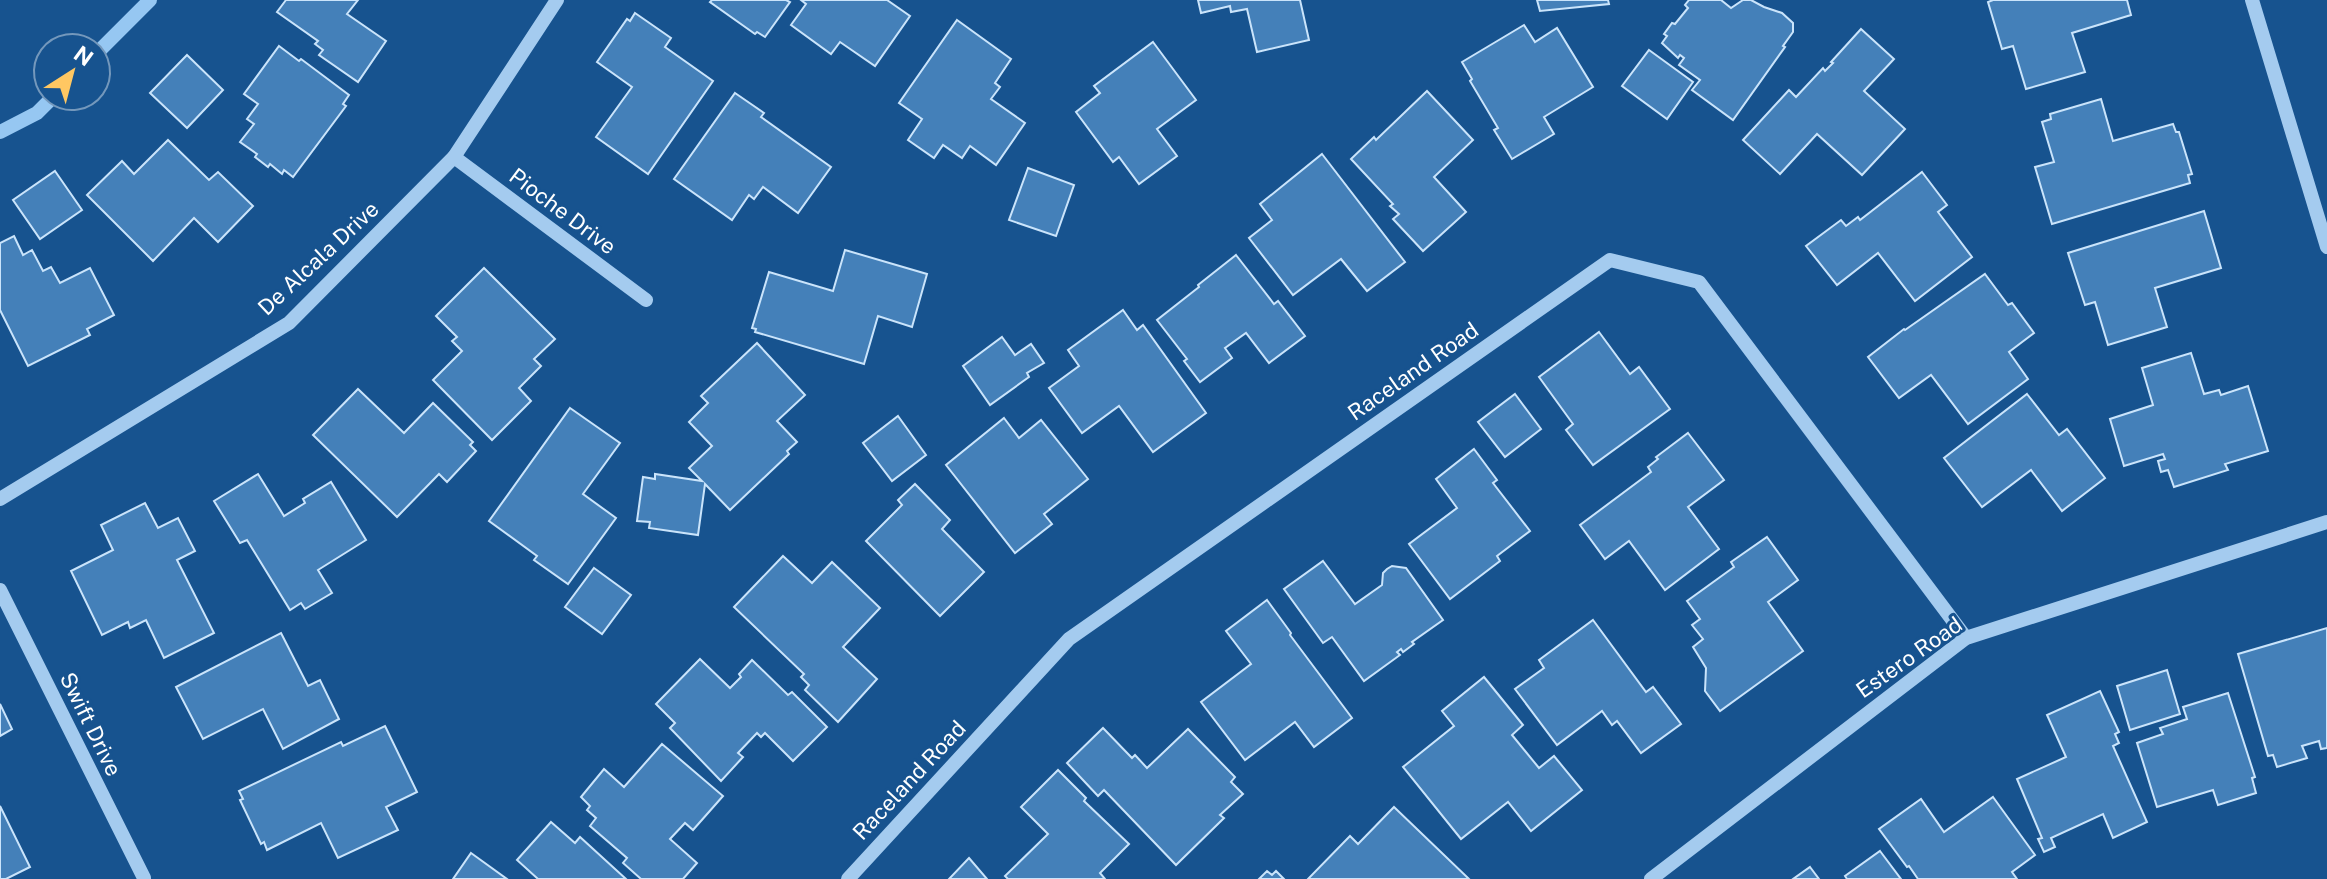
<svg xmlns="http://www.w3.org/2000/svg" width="2327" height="879" font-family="'Public Sans',sans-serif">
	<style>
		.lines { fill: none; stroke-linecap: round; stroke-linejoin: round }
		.stream { stroke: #96c7f2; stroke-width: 14 }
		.building { fill: #4480b9; stroke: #cae4fb; stroke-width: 2 }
		.minor { stroke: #a4cbef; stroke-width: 14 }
		.labels { text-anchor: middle; stroke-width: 6; stroke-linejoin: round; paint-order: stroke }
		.street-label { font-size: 22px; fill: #fff; stroke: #17538f }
	</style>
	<rect width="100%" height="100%" fill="#17538f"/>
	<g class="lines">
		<!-- stream -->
		<g class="stream">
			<polyline points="96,54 150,0"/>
			<polyline points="0,132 37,113 54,96"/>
		</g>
	</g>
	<!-- building -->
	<g class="building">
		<polygon points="286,0 358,0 347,14 386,41 358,82 319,55 323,50 315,44 318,41 277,12"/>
		<polygon points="712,0 786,0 790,2 765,37 757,32 755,34 710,2"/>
		<polygon points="801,0 887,0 910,16 875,66 840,42 831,54 791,25 806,4"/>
		<polygon points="1198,0 1300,0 1309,40 1257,52 1247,9 1231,12 1230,6 1201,13"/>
		<polygon points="1537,0 1608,0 1609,4 1540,11"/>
		<polygon points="1689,0 1721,0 1731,8 1743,0 1751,0 1764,7 1782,13 1793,23 1793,32 1783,46 1785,47 1733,120 1692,90 1700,80 1679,65 1684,58 1680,55 1678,58 1662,43 1667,36 1664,34 1672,23 1675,24 1688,8 1685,5"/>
		<polygon points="1993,0 2127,0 2131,15 2072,33 2085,72 2026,89 2013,46 2002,49 1988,2"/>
		<polygon points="635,13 671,38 665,47 713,81 648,174 596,137 632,87 597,62 627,19 630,21"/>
		<polygon points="957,20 1011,59 995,83 1000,87 991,99 1025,123 996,165 970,146 962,158 943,145 934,158 908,140 922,119 899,103"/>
		<polygon points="1524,25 1535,42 1557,28 1593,87 1544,117 1554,134 1512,159 1494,130 1498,128 1470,81 1472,79 1462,62"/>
		<polygon points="1861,29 1894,59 1864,91 1905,129 1862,175 1817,134 1780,174 1743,140 1789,90 1796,97 1823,68 1825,71 1833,63 1831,62"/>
		<polygon points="1153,42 1196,100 1157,129 1177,156 1139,184 1119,157 1113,162 1076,112 1100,93 1094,86"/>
		<polygon points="279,46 299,61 301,59 349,95 343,104 346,106 293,177 284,170 282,174 270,164 268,167 255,157 257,154 240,142 254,124 247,119 258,104 244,94"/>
		<polygon points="1649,50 1693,82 1667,119 1622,86"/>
		<polygon points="187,55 223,90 187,128 150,93"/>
		<polygon points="1427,91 1473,140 1434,177 1466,212 1423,251 1393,219 1399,214 1390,206 1393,204 1351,159 1374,137 1376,140"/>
		<polygon points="735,93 764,113 761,117 831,167 798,213 763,187 754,199 749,195 732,220 674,179"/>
		<polygon points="2101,99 2113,141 2173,124 2176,132 2179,132 2192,174 2188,175 2190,183 2052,224 2035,167 2054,162 2042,122 2051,119 2050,114"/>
		<polygon points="168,140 209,180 218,172 253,206 218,242 194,218 153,261 87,195 122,161 134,174"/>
		<polygon points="1322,154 1405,262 1367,291 1341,259 1293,295 1249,238 1272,220 1260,204"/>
		<polygon points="1028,168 1074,185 1056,236 1009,220"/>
		<polygon points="55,171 82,210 40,239 13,200"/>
		<polygon points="1922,172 1947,205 1938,212 1972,257 1915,301 1878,253 1837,285 1806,246 1841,220 1846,226 1858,217 1860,220"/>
		<polygon points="2204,211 2221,268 2155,288 2167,327 2108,345 2095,302 2085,305 2068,253"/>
		<polygon points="14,236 23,255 32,250 43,271 51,267 60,283 90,268 114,315 87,329 90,335 28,366 0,310 0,243"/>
		<polygon points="845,250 927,274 912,327 878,316 864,364 755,332 756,329 752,328 769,272 833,291"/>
		<polygon points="1236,255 1274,304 1278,301 1305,336 1269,363 1246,333 1225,348 1232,358 1200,382 1184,361 1187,359 1157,320 1199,287 1198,285"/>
		<polygon points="484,268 555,339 534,359 541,366 519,388 531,401 492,440 433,380 462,351 452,341 457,337 436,316"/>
		<polygon points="1985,274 2008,305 2012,303 2034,333 2009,352 2028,379 1968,424 1931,375 1899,398 1868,357 1904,329 1905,330"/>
		<polygon points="1123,310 1137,330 1143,325 1206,413 1153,452 1119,406 1082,433 1049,388 1079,366 1068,350"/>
		<polygon points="1599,332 1630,374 1639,367 1670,409 1593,465 1566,430 1573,424 1539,377"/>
		<polygon points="1002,337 1015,355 1031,344 1044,363 1027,373 1029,377 990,405 963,366"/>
		<polygon points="757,343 805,395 777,421 797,442 787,451 789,454 730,510 705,484 698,535 649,528 650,522 637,521 643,477 655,479 655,474 702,481 689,468 712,446 689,422 708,403 701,396"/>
		<polygon points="2191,353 2204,394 2219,390 2221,395 2248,386 2268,451 2225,464 2228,470 2174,487 2168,470 2161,472 2158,461 2165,459 2163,454 2124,466 2110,419 2153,405 2142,368"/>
		<polygon points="358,389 404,433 433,403 473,442 470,445 476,451 447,482 439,474 397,517 313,435"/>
		<polygon points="1515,394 1541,429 1505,457 1478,422"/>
		<polygon points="2027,394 2059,435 2067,429 2105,478 2062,511 2031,470 1982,507 1944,458"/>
		<polygon points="570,408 620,443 583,494 616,518 568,584 534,560 537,556 489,521"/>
		<polygon points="898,416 926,455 892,481 863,443"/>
		<polygon points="1004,418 1019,438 1041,420 1088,479 1044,514 1052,524 1015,553 946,465"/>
		<polygon points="1688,433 1724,480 1688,507 1719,549 1665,590 1629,541 1605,559 1580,525 1651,472 1648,467 1658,459 1656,457"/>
		<polygon points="1474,449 1497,480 1493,483 1530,531 1497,556 1500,561 1450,599 1409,544 1457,508 1436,479"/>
		<polygon points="258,474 284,516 305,503 303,499 331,482 366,540 318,570 332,593 305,609 301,603 290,610 247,540 240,543 214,501"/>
		<polygon points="915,484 950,520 942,529 984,572 940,616 866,541 902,505 898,500"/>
		<polygon points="145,503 158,528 178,518 195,551 177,560 214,633 164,658 146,620 130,628 128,622 102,635 71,571 113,550 101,525"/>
		<polygon points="1767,537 1798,580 1768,602 1803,651 1720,711 1705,691 1706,668 1693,647 1703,639 1692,625 1700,619 1687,601 1734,567 1731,562"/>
		<polygon points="783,556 812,583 832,562 880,608 843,647 877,679 838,722 805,690 809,685 801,677 804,674 734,607"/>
		<polygon points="1323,561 1355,604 1382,585 1383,573 1387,569 1392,566 1406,568 1443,620 1412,642 1414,644 1403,652 1401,649 1397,652 1400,655 1364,681 1332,637 1323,643 1284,589"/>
		<polygon points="594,568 631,595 602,634 565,607"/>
		<polygon points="1267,600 1291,633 1290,635 1352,718 1314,747 1295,722 1245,760 1201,702 1251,664 1226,631"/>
		<polygon points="1593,620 1646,692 1653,687 1681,724 1641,753 1617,721 1612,725 1602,711 1557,745 1515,689 1544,668 1539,660"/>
		<polygon points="2327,628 2327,748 2321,749 2319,741 2302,746 2307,758 2277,767 2273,755 2268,756 2238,654"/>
		<polygon points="281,633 308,686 320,680 339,719 283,749 263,709 203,739 176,687"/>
		<polygon points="700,659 730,688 741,677 739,674 752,660 788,695 792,692 827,727 793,761 765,733 761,737 757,733 738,753 743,757 721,781 670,728 675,723 656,704"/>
		<polygon points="2167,670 2180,714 2130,730 2117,686"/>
		<polygon points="1484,677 1523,725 1512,735 1539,768 1554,756 1582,790 1531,831 1508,802 1461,839 1403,767 1454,726 1442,711"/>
		<polygon points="2100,691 2119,732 2115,734 2119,743 2113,746 2147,822 2113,838 2103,814 2051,838 2055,847 2044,852 2038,839 2042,838 2017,779 2066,757 2047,715"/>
		<polygon points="2228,693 2255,777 2252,778 2256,793 2218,805 2213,790 2157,807 2137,743 2163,734 2160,728 2187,719 2183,707"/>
		<polygon points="0,704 12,729 0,736"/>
		<polygon points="385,726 417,792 386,807 398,830 338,858 321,823 267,850 264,842 261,844 240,800 243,799 239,791 341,742 343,746"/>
		<polygon points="1103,728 1132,758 1135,755 1147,768 1188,729 1235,777 1231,782 1243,794 1220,815 1224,818 1176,865 1104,790 1098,796 1067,763"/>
		<polygon points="662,744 723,796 693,830 685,823 670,839 697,863 683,879 641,879 623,863 627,858 590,826 596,818 587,810 590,806 581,797 604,769 624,787"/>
		<polygon points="1058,770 1086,798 1084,801 1129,844 1100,873 1105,879 1008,879 1005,876 1048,834 1021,807"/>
		<polygon points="1993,797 2035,855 2012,872 2017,879 1918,879 1909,866 1907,867 1879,829 1921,799 1944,832"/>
		<polygon points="0,806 30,867 6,879 0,879"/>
		<polygon points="1394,807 1469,879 1308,879 1350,836 1358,844"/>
		<polygon points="551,822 575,843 580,837 626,879 538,879 517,860"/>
		<polygon points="1880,851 1901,879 1847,879 1845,876"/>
		<polygon points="471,853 507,879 453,879"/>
		<polygon points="969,858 987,879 949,879"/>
		<polygon points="1810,867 1819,879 1793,879"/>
		<polygon points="1267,871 1272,875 1276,871 1284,879 1259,879"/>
	</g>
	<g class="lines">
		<!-- minor -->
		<g class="minor">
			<polyline points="2252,0 2327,247"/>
			<polyline points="454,157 646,300"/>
			<polyline points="0,499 289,323 454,157 557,0"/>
			<polyline points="0,590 144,878"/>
			<polyline points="848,879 1069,639 1610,260 1699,282 1966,638"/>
			<polyline points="1651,879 1966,638 2327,522"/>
		</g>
	</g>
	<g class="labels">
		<!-- street labels -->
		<g class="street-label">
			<text transform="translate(563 211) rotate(37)" y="8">Pioche Drive</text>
			<text transform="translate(318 258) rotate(-43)" y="8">De Alcala Drive</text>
			<text transform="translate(1413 371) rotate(-35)" y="8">Raceland Road</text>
			<text transform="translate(1909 657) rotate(-35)" y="8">Estero Road</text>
			<text transform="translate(91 724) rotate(64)" y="8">Swift Drive</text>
			<text transform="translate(909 780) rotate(-47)" y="8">Raceland Road</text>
		</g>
	</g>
	<!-- north arrow -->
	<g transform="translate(72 72) rotate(36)"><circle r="38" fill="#17538f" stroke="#7498bc" stroke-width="2"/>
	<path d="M0-6L14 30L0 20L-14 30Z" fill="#ffc762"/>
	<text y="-12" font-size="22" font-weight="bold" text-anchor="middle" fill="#ffffff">N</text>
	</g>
</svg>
